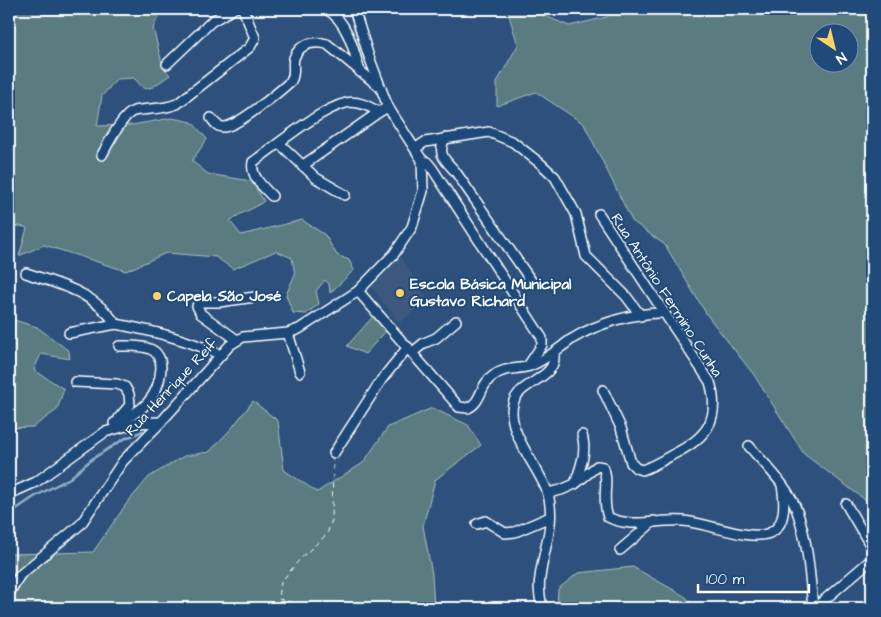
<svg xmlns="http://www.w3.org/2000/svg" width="881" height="617" font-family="'Architects Daughter',sans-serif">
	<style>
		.built { fill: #3d597e }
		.green { fill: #5a7c81; stroke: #acbec0; fill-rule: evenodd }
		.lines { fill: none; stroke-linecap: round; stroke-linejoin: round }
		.stream { stroke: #91b0ca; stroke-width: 2.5 }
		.minor-casing { stroke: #fff; stroke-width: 12 }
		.path { stroke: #fff; stroke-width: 1; stroke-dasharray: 5 4; stroke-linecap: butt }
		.minor { stroke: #1f4a7a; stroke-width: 9 }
		.poi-dot { fill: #ffd166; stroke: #1f4a7a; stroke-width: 2 }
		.labels { text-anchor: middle; stroke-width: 4; stroke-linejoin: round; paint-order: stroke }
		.poi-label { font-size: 15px; font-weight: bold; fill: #fff; stroke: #1f4a7a; text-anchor: start }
		.street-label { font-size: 15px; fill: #fff; stroke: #1f4a7a }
	</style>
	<rect width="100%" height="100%" fill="#2d517c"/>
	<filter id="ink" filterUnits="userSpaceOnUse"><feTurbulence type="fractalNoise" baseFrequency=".02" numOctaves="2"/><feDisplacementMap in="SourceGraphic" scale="10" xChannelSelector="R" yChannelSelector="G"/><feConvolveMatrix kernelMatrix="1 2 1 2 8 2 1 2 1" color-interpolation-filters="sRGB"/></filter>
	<g filter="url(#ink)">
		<!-- built -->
		<polygon class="built" points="400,255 428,300 399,323 371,286"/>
		<!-- green -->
		<g class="green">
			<path d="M9,9h153l-9,19 10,39 7,8 -17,12 -9,2 -10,-11 -17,1 -15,17 -5,30 35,-1 40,-7 20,4 15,17 -15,22 16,13 43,7 13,20c-11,9 -23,11 -34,20l11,14 61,-15 23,15 12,20 12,5 5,10 -24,23 -1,-9 -4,-4 -9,11 3,13 -13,10 -13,-1 -7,-18 9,-21 -3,-16 -16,-7 -43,18 -17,-12 -50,-4 -40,18 -82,-26 -25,11 8,-28 -6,-2 -12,1z"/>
			<path d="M507,9h22l40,17 38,-9 8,-8h252l5,8v488l-68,-51 -50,-79 -47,-60 -42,-70 -33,-24 -48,-97 -48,-32 -39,14v-24l21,-37zM848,32v30h-30v-30z"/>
			<polygon points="376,313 389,328 365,354 347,346"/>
			<polygon points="11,319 37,327 69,351 70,359 41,354 34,370 64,389 57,410 33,427 9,428 9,320"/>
			<polygon points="253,401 278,421 284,470 317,492 363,463 388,427 432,408 468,425 481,445 435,480 423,526 432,574 434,608 9,608 9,554 93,552 127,503 149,477 184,456 209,452 231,429"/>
			<polygon points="633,567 686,597 694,608 557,608 558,589 578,573"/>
		</g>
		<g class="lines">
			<!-- stream -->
			<polyline class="stream" points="9,514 34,497 70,478 92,459 124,439 143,431"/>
			<defs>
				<g id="minor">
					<path d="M326,9c21,11 28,41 34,63"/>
					<polyline points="167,64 212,21 233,9"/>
					<path d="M211,118c3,4 6,9 12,9 13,1 57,-36 68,-46 5,-8 1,-15 3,-23 6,-15 20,-17 33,-14l53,43"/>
					<path d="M445,138c-8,16 -1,21 10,33l77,111"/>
					<polyline points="279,143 316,178 345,195"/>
					<polyline points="416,148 425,142 489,132 513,142 541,164 555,177 576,214 586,256 626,296 641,316"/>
					<path d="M102,155c6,-11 21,-41 32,-44 15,-3 28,-1 43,-7l73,-57 5,-9 -12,-29"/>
					<polyline points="422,160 427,162 432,168 542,338 542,345 528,366"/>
					<polyline points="302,166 379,112"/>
					<path d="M272,196c-9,-9 -22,-20 -19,-34 24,-17 65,-52 93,-59 12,-3 24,4 33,9l9,-5"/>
					<path d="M599,214l111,168c11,38 -4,56 -36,72 -11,6 -20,12 -32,16l-6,-2 -5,-5 -10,-35 -18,-38"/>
					<path d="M26,273c37,13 66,18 90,51 37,7 70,15 105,31"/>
					<path d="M358,291l101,116 9,1c14,-6 12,-24 25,-32 11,-9 24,-6 37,-10 16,-6 28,-17 42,-27 24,-15 63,-27 92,-26"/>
					<polyline points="69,333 116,324"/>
					<polyline points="288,333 300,372"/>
					<polyline points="237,340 201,314 197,306 199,302 219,302 255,297"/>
					<polyline points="413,352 424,343 436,338 456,321"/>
					<polyline points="75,382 117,384 125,387 129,394 130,405 119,418"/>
					<path d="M114,423c28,-10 45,-25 47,-55 0,-8 -3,-16 -11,-19 -8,-4 -22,-3 -31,-3"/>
					<path d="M749,446c17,20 41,42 49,68 10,29 12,63 15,94"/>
					<polyline points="334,453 382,379 408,347"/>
					<path d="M576,481c5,-15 11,-30 6,-46"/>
					<path d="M548,493l13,-3 14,-6 22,-18 6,1c7,13 -2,32 5,50 22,12 51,2 75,4 44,4 113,46 99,-36"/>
					<polyline points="9,494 36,482 105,432 137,423 161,422"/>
					<polyline points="846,504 872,548"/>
					<polyline points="477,524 486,521 505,533 515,532 550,517"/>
					<polyline points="620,550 654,521"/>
					<polyline points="9,593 20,575 81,524 123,461 161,422 230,345 243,337 288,333 299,329 358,291 394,254 412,227 423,191 422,160 388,107 368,54 354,9"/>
					<path d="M542,608c-2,-10 -4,-20 -2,-30 3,-29 17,-56 7,-87 -9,-25 -41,-59 -34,-87 5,-23 44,-24 41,-50"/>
					<polyline points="815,608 872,559"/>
				</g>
			</defs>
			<!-- minor casing -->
			<use href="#minor" class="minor-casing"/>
			<!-- path -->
			<polyline class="path" points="317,608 312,603 297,604 279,599 281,582 300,559 327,534 332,520 333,461"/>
			<!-- minor -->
			<use href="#minor" class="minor"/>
		</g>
	</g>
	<!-- markers -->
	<g class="poi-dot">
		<circle cx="400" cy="293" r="5"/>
		<circle cx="157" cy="296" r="5"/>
	</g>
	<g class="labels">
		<!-- poi labels -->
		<g class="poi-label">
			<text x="410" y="289">Escola Básica Municipal<tspan x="410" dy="17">Gustavo Richard</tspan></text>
			<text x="167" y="301">Capela São José</text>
		</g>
		<!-- street labels -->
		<g class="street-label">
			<text transform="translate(667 295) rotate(57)" y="5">Rua Antônio Fermino Cunha</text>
			<text transform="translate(171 387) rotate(-47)" y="5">Rua Henrique Reif</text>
		</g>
	</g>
	<!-- margin -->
	<rect width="881" height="617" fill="none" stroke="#1f4a7a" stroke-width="30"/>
	<rect x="15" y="15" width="851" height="587" fill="none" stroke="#fff" stroke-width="2" filter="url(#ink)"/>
	<!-- north arrow -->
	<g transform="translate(834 48) rotate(145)"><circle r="24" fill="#1f4a7a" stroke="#7992af"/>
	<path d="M0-4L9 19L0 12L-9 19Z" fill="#ffd166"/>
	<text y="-8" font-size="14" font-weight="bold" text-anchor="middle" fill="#ffffff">N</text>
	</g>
	<!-- scale -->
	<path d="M698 584v8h111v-8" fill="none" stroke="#ffffff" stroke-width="2.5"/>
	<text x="706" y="584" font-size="15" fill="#ffffff" stroke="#1f4a7a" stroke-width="4" paint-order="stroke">100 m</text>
</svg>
